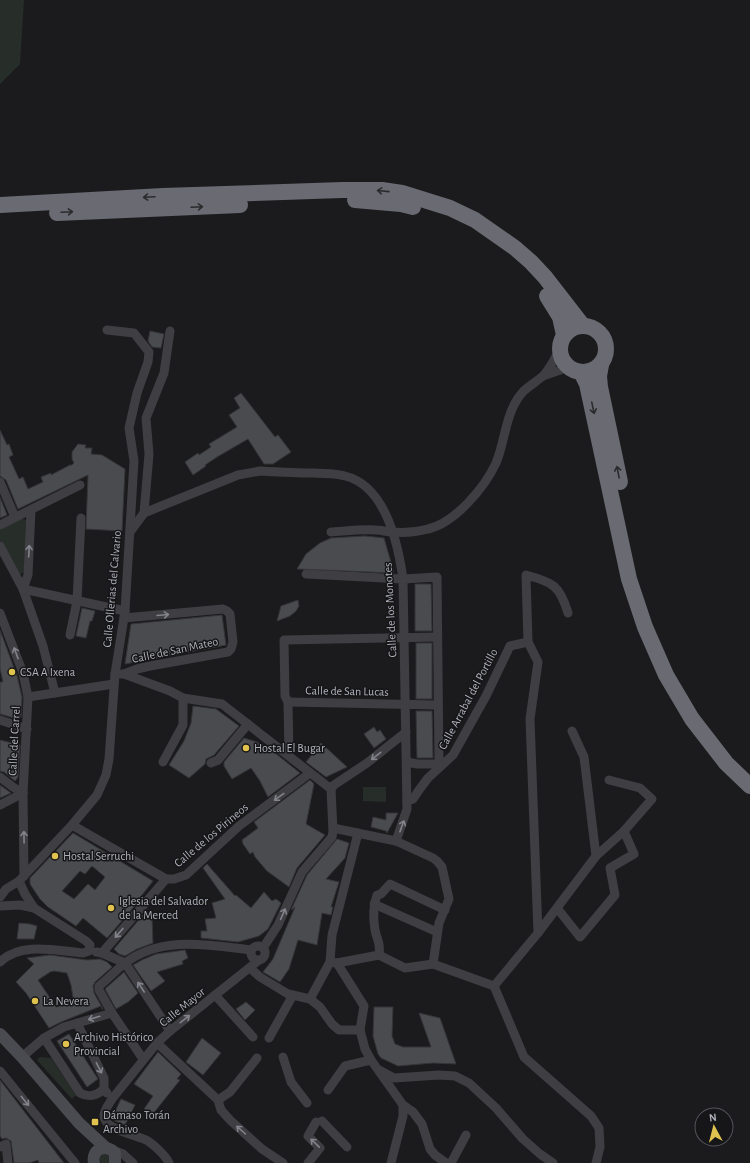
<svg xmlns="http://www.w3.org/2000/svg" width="750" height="1163" font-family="'Alegreya Sans',sans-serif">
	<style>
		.green { fill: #272e29 }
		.building { fill: #4a4b4f; stroke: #353538; fill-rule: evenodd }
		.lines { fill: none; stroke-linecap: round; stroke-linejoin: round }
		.street { stroke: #3e3e43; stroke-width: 9 }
		.secondary { stroke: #4a4b51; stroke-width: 12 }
		.highway { stroke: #696a72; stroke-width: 16 }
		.oneway { stroke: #2b2b2e }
		.oneway2 { stroke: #82838b }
		.poi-dot { fill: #e0c24f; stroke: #161618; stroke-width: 1.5 }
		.labels { text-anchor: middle; stroke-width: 3; stroke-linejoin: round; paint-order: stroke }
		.street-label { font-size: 12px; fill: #afb1bb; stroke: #161618 }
		.poi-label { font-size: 12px; fill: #afb1bb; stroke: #161618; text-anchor: start }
	</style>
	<rect width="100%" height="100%" fill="#1b1b1d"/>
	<!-- green -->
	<g class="green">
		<polygon points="0,0 24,0 20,64 0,84"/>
		<polygon points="21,518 26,520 24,572 19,575 0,540 0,528"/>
		<polygon points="363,787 386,787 386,802 363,801"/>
		<polygon points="40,1057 51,1058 76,1095 72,1099 37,1060"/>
		<circle cx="105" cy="1159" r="5.5"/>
	</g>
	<!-- building -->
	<g class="building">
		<polygon points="150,331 164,334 161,348 152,347 148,341"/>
		<polygon points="241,393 275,437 278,435 291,452 273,464 264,464 248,439 217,457 205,465 206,466 193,475 185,462 198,453 199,455 211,447 209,444 237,427 229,415 240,408 234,398"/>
		<polygon points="0,430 7,445 9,444 13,455 9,457 19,479 23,477 28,489 43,482 41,477 51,473 51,475 70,465 72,465 74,463 72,459 72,452 78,444 86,445 85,448 92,448 91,454 102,455 125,469 122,531 86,529 88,475 18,509 6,480 0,476"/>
		<polygon points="0,497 7,515 0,518"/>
		<polygon points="365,536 384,538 394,573 297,569 306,554 320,543 331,538"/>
		<polygon points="415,584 431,584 432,631 415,631"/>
		<polygon points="298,600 299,606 296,611 290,616 277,621 281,606"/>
		<polygon points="82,608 95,611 92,621 90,621 86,638 76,636"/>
		<polygon points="222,615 226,645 125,664 131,624"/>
		<polygon points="0,630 17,676 22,697 21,718 15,716 14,718 0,714 0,682 3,682 0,669"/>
		<rect x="416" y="643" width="16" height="56"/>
		<polygon points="193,706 216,709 239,726 214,755 206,759 205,764 189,778 169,765 184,741 191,723"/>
		<polygon points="416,711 432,711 433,758 417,758"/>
		<polygon points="374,727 377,732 380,730 386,739 374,748 364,734"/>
		<polygon points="244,738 257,742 270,749 300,773 268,797 260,781 251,768 232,779 224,766 224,762"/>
		<polygon points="0,740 20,745 18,777 15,781 4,772 0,771"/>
		<polygon points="321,743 347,767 326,777 306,762"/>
		<polygon points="310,780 314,784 306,824 325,835 297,868 289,887 267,871 255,857 253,852 250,854 243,844 242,840 258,828 254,822"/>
		<polygon points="0,785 11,793 0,798"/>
		<polygon points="386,813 398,813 387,833 386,831 371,827 373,817 386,820"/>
		<path d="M73,833l80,48 -15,19 1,1 -32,37 -24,-20 -7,8 -28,-19 -8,-8 -10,-15v-6zM92,866l13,11 -10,13 -7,-6 -14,15 -12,-8 18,-20 5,3z"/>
		<polygon points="337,839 349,843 345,858 326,879 339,882 331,907 333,907 331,915 322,913 317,945 298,940 289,969 280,982 263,972 273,959 295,907 291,910 307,875"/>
		<polygon points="207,864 235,896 236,895 251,908 264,892 272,901 276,899 281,903 268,929 259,936 238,942 201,938 201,931 207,931 205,919 216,918 212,903 225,899 203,868"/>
		<polygon points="143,915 143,919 152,919 153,943 137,949 125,956 119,954 114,949"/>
		<polygon points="19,923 30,924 37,926 34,939 17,939"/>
		<polygon points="185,950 188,958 182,961 183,964 157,972 165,981 151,991 133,965 142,960 156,954"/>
		<path d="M50,955l37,5 13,-1 7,3 5,5 -17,15 -2,4 1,7 9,16h-1l-1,-3 -40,16 -12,6 -23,-35 -10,-11 18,-18 -7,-6zM54,971l13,2 4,12 3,18 -18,4 -18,-27 12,-8z"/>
		<polygon points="124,972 138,993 128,1002 116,1009 105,989"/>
		<polygon points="246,1002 255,1010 245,1020 236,1009"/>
		<polygon points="374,1007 393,1007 392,1036 395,1044 403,1047 431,1047 419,1013 440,1018 456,1064 433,1063 398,1066 381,1058 378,1054 373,1036"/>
		<polygon points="69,1034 98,1079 87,1087 57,1041"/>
		<polygon points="202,1038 221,1053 203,1075 186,1062"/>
		<polygon points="158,1052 181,1074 177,1079 180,1080 152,1115 144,1109 153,1096 134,1084"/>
		<polygon points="0,1080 20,1106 64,1163 39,1163 38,1160 29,1163 14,1163 11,1141 6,1138 2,1139 0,1136"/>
		<polygon points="121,1099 135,1105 125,1125 115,1121 113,1116"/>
	</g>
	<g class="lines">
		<!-- street -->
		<g class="street">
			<polyline points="543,376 563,369 572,369"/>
			<polyline points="0,482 15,517"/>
			<polyline points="144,513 149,454 146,418 164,373 170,331"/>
			<polyline points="0,525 80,485"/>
			<path d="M130,532l14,-19 94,-38 22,-4c18,1 36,2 54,2 10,1 21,0 31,3 41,10 53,67 58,103l4,230 -11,32 -63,-13"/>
			<path d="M331,532c15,-1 30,-3 45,-2 6,0 10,2 16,2 11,1 25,0 36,-3 27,-6 57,-42 68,-66 8,-19 9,-41 18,-58 8,-17 18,-19 30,-30 7,-8 11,-17 16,-26"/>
			<polyline points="0,546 23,589 43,646 55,693"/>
			<polyline points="306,574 403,579 437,577 439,762 436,764 417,764 407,762"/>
			<polyline points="23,589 125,611"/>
			<polyline points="23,589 28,575 31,510"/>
			<polyline points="0,613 23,673 28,697 23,793 24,876"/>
			<polyline points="70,635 77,601 81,518"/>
			<polyline points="115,674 124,674 170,691 183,698 222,704 331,789 333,831 332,837 302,872 278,925 263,948"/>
			<polyline points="124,674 137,669 150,666 228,652 231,649 233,642 230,614 227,611 223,609 124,618"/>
			<polyline points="28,697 114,684"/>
			<polyline points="288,702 437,705"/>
			<polyline points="0,720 27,729"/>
			<polyline points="289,755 288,702 285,696 284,640 437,637"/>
			<polyline points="163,762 183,725 183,698"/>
			<polyline points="211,763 218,760 248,724"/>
			<polyline points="0,777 13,787 23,793"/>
			<polyline points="331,789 334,785 367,763 406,732"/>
			<polyline points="407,801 413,799 419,790 428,778 453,755 486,696 510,646 528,642"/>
			<polyline points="0,805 23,793"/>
			<polyline points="72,825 166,879"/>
			<polyline points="396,841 433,858 437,861 442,867 449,899 439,923 433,964"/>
			<polyline points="596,856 624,831 652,799 640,788 609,780"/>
			<polyline points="19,881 25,894 34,908"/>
			<polyline points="0,897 6,889 19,881 72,825 97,795 106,775 109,759 115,674 125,611 134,461 129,428 137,393 148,362 149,352 134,333 107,330"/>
			<polyline points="374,904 437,932"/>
			<path d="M0,906l20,-1 14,3 52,33 4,4 -1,6 -6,2c-26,-2 -62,-12 -83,9"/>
			<polyline points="557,908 580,937 615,895 610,868 634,854 624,831"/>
			<polyline points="538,933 596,856 584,757 572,731"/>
			<circle cx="258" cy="953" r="7"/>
			<polyline points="96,952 102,953 125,963"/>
			<polyline points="102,953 166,879 174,879 186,875 239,826 310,773"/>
			<path d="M379,955c2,-13 -2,-14 -4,-25 -2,-12 -2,-24 2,-35l4,-1 9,-10 55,26"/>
			<polyline points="330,962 337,963 379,955 405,968 433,964 494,986 524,1057 591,1116 599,1128 600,1147 596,1163"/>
			<polyline points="125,963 170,1031"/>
			<polyline points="337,963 364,1006 360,1030 365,1049 371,1060 403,1105 413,1112 422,1124 430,1149 435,1155 446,1163"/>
			<polyline points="250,968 260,977 288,994 310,999 320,1007 332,1024 339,1030 360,1030"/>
			<path d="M494,986l44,-53 -8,-214 8,-57 -10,-20 -2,-67c27,7 34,11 42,38"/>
			<polyline points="215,995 253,1037"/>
			<polyline points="310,999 330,962 332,935 358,833"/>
			<polyline points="77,1023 104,1078 104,1089 107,1093"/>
			<path d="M44,1038l36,55c9,5 16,3 24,-4"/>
			<polyline points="269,1038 293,995"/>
			<polyline points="157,1043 218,1100 221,1110 230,1120 262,1149 283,1163"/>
			<polyline points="22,1057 44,1038 64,1027 112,1013"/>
			<polyline points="283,1057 291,1082 307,1103"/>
			<path d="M143,1059l-31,-46 -13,-23v-4c9,-7 17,-16 26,-23 37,-28 84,-18 126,-13"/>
			<polyline points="379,1070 394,1078 439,1075 455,1076 469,1083 496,1108 523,1139 540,1154 553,1163"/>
			<polyline points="0,1071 75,1163"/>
			<polyline points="328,1090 345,1066 371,1060"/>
			<polyline points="218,1100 230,1092 257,1058"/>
			<polyline points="322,1121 347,1147"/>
			<polyline points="0,1147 6,1144 8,1163"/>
			<polyline points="110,1149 123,1154 133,1163"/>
			<path d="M169,1163c-3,-7 -15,-18 -21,-22 -10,-6 -44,-11 -44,-25 0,-6 5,-12 8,-17l45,-56 13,-12 89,-71"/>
			<polyline points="308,1163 320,1148 308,1136 316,1122"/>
			<polyline points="391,1163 403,1116 403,1105"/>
			<polyline points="451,1163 466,1135"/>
		</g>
		<!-- secondary -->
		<g class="secondary">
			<polyline points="0,1034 22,1057 79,1123 105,1147"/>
			<path d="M94,1163c-3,-14 12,-20 21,-10v10"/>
		</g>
		<!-- highway -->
		<g class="highway">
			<polyline points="355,200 401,204 413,207"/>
			<polyline points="0,205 163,196 342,190 382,190 402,193 450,208 475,220 515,248 531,262 545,277 583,326"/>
			<polyline points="57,213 240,205"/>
			<polyline points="547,296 560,317 564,335"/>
			<circle cx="583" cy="349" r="23"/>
			<polyline points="601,365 599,376 600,387 620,482"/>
			<polyline points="581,372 587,384 629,579 645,627 666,675 692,719 726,763 750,786"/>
		</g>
	</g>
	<!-- one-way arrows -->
	<defs><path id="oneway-shaft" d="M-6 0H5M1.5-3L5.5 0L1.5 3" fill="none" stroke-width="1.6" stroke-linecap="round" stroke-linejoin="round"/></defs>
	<g class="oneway">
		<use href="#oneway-shaft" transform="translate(383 191) rotate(-174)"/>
		<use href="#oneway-shaft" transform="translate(149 197) rotate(177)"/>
		<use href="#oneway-shaft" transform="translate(197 207) rotate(-3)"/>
		<use href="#oneway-shaft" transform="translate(67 212) rotate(-3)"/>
		<use href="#oneway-shaft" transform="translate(593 408) rotate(78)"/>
		<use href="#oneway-shaft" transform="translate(618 472) rotate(-101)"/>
	</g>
	<g class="oneway2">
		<use href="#oneway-shaft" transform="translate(29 551) rotate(-87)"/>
		<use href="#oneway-shaft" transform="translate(163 615) rotate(-5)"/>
		<use href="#oneway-shaft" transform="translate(16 653) rotate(-110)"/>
		<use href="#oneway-shaft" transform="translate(376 756) rotate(142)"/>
		<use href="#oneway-shaft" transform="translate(279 797) rotate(144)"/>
		<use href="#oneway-shaft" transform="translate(402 826) rotate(-70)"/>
		<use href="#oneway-shaft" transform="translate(24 837) rotate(-91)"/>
		<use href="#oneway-shaft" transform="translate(283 914) rotate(-66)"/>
		<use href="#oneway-shaft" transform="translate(119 933) rotate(131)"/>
		<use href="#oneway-shaft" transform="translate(141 987) rotate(-123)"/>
		<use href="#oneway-shaft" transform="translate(94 1018) rotate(164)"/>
		<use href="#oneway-shaft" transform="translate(185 1019) rotate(-38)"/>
		<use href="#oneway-shaft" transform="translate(99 1068) rotate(63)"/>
		<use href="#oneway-shaft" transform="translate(25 1101) rotate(51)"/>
		<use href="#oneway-shaft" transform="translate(241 1130) rotate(-138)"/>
		<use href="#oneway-shaft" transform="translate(315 1143) rotate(-136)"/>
	</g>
	<!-- markers -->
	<g class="poi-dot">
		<circle cx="12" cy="672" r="4"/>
		<circle cx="246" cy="748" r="4"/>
		<circle cx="55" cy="856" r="4"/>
		<circle cx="111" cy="908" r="4"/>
		<circle cx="35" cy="1001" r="4"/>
		<circle cx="66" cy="1044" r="4"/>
		<rect x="91" y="1118" width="8" height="8" rx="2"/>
	</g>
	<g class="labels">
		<!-- street labels -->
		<g class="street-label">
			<text transform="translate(112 589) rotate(-85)" y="4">Calle Ollerias del Calvario</text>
			<text transform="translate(390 610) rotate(-93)" y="4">Calle de los Monotes</text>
			<text transform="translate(175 650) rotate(-12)" y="4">Calle de San Mateo</text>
			<text transform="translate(347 691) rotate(1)" y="4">Calle de San Lucas</text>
			<text transform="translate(468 699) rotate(-62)" y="4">Calle Arrabal del Portillo</text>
			<text transform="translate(14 741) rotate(-87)" y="4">Calle del Carrel</text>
			<text transform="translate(211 835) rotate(-40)" y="4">Calle de los Pirineos</text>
			<text transform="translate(182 1007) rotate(-39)" y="4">Calle Mayor</text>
		</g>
		<!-- poi labels -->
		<g class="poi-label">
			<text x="20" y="676">CSA A Ixena</text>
			<text x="254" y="752">Hostal El Bugar</text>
			<text x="63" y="860">Hostal Serruchi</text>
			<text x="119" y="905">Iglesia del Salvador<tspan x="119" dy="14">de la Merced</tspan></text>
			<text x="43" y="1005">La Nevera</text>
			<text x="74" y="1041">Archivo Histórico<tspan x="74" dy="14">Provincial</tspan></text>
			<text x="103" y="1119">Dámaso Torán<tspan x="103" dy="14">Archivo</tspan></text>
		</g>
	</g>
	<!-- north arrow -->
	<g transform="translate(714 1127) rotate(353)"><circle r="19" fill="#161618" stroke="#535459"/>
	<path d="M0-3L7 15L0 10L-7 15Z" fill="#e0c24f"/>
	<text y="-6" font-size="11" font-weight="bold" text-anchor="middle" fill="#afb1bb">N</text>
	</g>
</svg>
